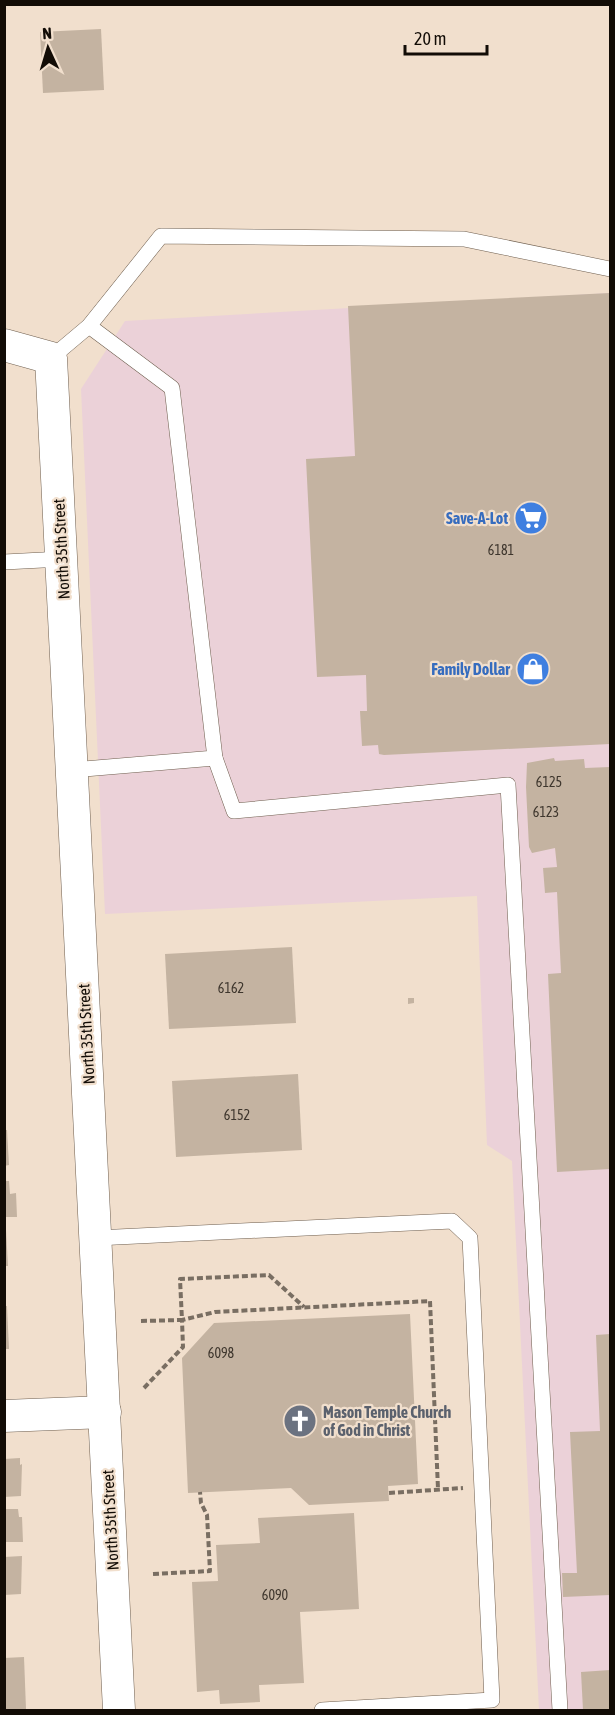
<svg xmlns="http://www.w3.org/2000/svg" width="615" height="1715" font-family="'Asap Condensed',sans-serif">
	<style>
		.commercial { fill: #ebd1d8 }
		.building { fill: #c4b3a1 }
		.lines { fill: none; stroke-linecap: round; stroke-linejoin: round }
		.lane-casing { stroke: #6f5f4f; stroke-width: 16 }
		.street-casing { stroke: #6f5f4f; stroke-width: 33 }
		.path { stroke: #796e62; stroke-width: 4; stroke-dasharray: 6 3; stroke-linecap: butt }
		.lane { stroke: #fff; stroke-width: 15 }
		.street { stroke: #fff; stroke-width: 32 }
		.labels { text-anchor: middle; stroke-width: 4.5; stroke-linejoin: round; paint-order: stroke }
		.number-label { font-size: 14px; fill: #3e362d }
		.shop-label { font-size: 16px; font-weight: bold; fill: #366cbe; stroke: #f1dfcd; text-anchor: end }
		.street-label { font-size: 16px; fill: #120c06; stroke: #f1dfcd }
		.worship-label { font-size: 16px; font-weight: bold; fill: #5b616d; stroke: #f1dfcd; text-anchor: start }
	</style>
	<rect width="100%" height="100%" fill="#f1dfcd"/>
	<!-- commercial -->
	<polygon class="commercial" points="610,293 610,1710 539,1710 512,1161 487,1145 477,896 105,914 81,389 125,321"/>
	<!-- building -->
	<g class="building">
		<polygon points="101,29 104,90 43,93 40,32"/>
		<polygon points="610,293 610,744 384,755 379,754 378,745 362,746 360,711 367,711 366,675 317,677 306,459 355,456 348,306"/>
		<polygon points="554,758 555,761 584,759 585,768 610,767 610,1169 557,1172 548,974 561,973 557,892 545,893 543,868 557,867 555,848 532,853 529,847 526,787 527,763"/>
		<polygon points="292,947 296,1023 169,1029 165,954"/>
		<polygon points="408,998 414,998 414,1003 408,1004"/>
		<polygon points="298,1074 302,1150 176,1157 172,1081"/>
		<polygon points="4,1130 7,1130 9,1165 4,1166"/>
		<polygon points="4,1181 9,1181 10,1194 16,1193 17,1217 4,1217"/>
		<polygon points="4,1230 6,1230 8,1266 4,1266"/>
		<polygon points="4,1306 7,1306 9,1349 4,1349"/>
		<polygon points="410,1314 418,1484 388,1486 389,1501 309,1505 291,1488 188,1493 182,1358 214,1323"/>
		<polygon points="610,1334 610,1595 563,1597 562,1573 577,1573 570,1432 600,1431 596,1335"/>
		<polygon points="20,1458 20,1465 22,1464 21,1496 4,1497 4,1459"/>
		<polygon points="4,1509 18,1509 19,1517 22,1517 23,1542 4,1542"/>
		<polygon points="354,1513 359,1609 300,1612 304,1683 259,1685 260,1702 220,1704 219,1690 197,1692 192,1582 218,1581 216,1545 260,1543 258,1518"/>
		<polygon points="22,1556 21,1594 4,1595 4,1557"/>
		<polygon points="24,1657 26,1709 4,1710 4,1658"/>
		<polygon points="610,1670 610,1710 583,1710 581,1672"/>
	</g>
	<g class="lines">
		<defs>
			<g id="lane">
				<polyline points="51,358 89,326 161,236 464,239 610,269"/>
				<polyline points="4,562 62,559"/>
				<polyline points="215,758 234,811 508,785 560,1710"/>
				<polyline points="72,770 215,758 172,388 89,326"/>
				<polyline points="96,1238 452,1221 470,1238 492,1700 322,1710"/>
			</g>
			<g id="street">
				<polyline points="4,345 51,358 119,1710"/>
				<polyline points="4,1416 105,1412"/>
			</g>
		</defs>
		<!-- lane casing -->
		<use href="#lane" class="lane-casing"/>
		<!-- street casing -->
		<use href="#street" class="street-casing"/>
		<!-- path -->
		<g class="path">
			<polyline points="141,1321 182,1320 180,1279 269,1275 304,1307"/>
			<polyline points="144,1388 183,1347 182,1320 215,1312 430,1301 438,1489"/>
			<polyline points="389,1493 463,1488"/>
			<polyline points="153,1574 210,1571 207,1515 201,1503 200,1492"/>
		</g>
		<!-- lane -->
		<use href="#lane" class="lane"/>
		<!-- street -->
		<use href="#street" class="street"/>
	</g>
	<!-- icons -->
	<defs>
		<symbol id="supermarket-disc" viewBox="-11 -11 22 22"><circle r="9.5" fill="#3f7fe0" stroke="#f1dfcd"/><path d="M-6-5.5h2.5l.6 2H6L4.5 2H-2.5L-4.4-4H-6ZM-1.5 3.2a1.3 1.3 0 1 0 .1 0ZM3 3.2a1.3 1.3 0 1 0 .1 0Z" fill="#fff"/></symbol>
		<symbol id="shop-disc" viewBox="-11 -11 22 22"><circle r="9.5" fill="#3f7fe0" stroke="#f1dfcd"/><path d="M-5-2.5h2.3a2.7 3.5 0 0 1 5.4 0H5L5.5 6h-11ZM-1.5-2.5h3a1.5 2.3 0 0 0-3 0Z" fill="#fff"/></symbol>
		<symbol id="church-disc" viewBox="-11 -11 22 22"><circle r="9.5" fill="#6b7280" stroke="#f1dfcd"/><path d="M-1.2-6h2.4v3.5h3.3v2.4h-3.3V6h-2.4V-.1h-3.3v-2.4h3.3Z" fill="#fff"/></symbol>
	</defs>
	<g fill-rule="evenodd">
		<use href="#supermarket-disc" x="512" y="499" width="38" height="38"/>
		<use href="#shop-disc" x="514" y="650" width="38" height="38"/>
		<use href="#church-disc" x="281" y="1402" width="38" height="38"/>
	</g>
	<g class="labels">
		<!-- number labels -->
		<g class="number-label">
			<text x="501" y="555">6181</text>
			<text x="549" y="787">6125</text>
			<text x="546" y="817">6123</text>
			<text x="231" y="993">6162</text>
			<text x="237" y="1120">6152</text>
			<text x="221" y="1358">6098</text>
			<text x="275" y="1600">6090</text>
		</g>
		<!-- shop labels -->
		<g class="shop-label">
			<text x="508" y="524">Save-A-Lot</text>
			<text x="510" y="675">Family Dollar</text>
		</g>
		<!-- street labels -->
		<g class="street-label">
			<text transform="translate(61 549) rotate(-93)" y="6">North 35th Street</text>
			<text transform="translate(86 1034) rotate(-93)" y="6">North 35th Street</text>
			<text transform="translate(110 1520) rotate(-93)" y="6">North 35th Street</text>
		</g>
		<!-- worship labels -->
		<g class="worship-label">
			<text x="323" y="1418">Mason Temple Church<tspan x="323" dy="18">of God in Christ</tspan></text>
		</g>
	</g>
	<!-- border -->
	<rect width="615" height="1715" fill="none" stroke="#120c06" stroke-width="12"/>
	<!-- north arrow -->
	<g transform="translate(48 48) rotate(356)" stroke="#f1dfcd" stroke-width="4.5" paint-order="stroke">
	<path d="M0-4.5L10 22L0 15L-10 22Z" fill="#120c06"/>
	<text y="-9" font-size="16" font-weight="bold" text-anchor="middle" fill="#120c06">N</text>
	</g>
	<!-- scale -->
	<path d="M405 45v9h82v-9" fill="none" stroke="#120c06" stroke-width="3"/>
	<text x="414" y="45" font-size="18" fill="#120c06" stroke="#f1dfcd" stroke-width="4.5" paint-order="stroke">20 m</text>
</svg>
